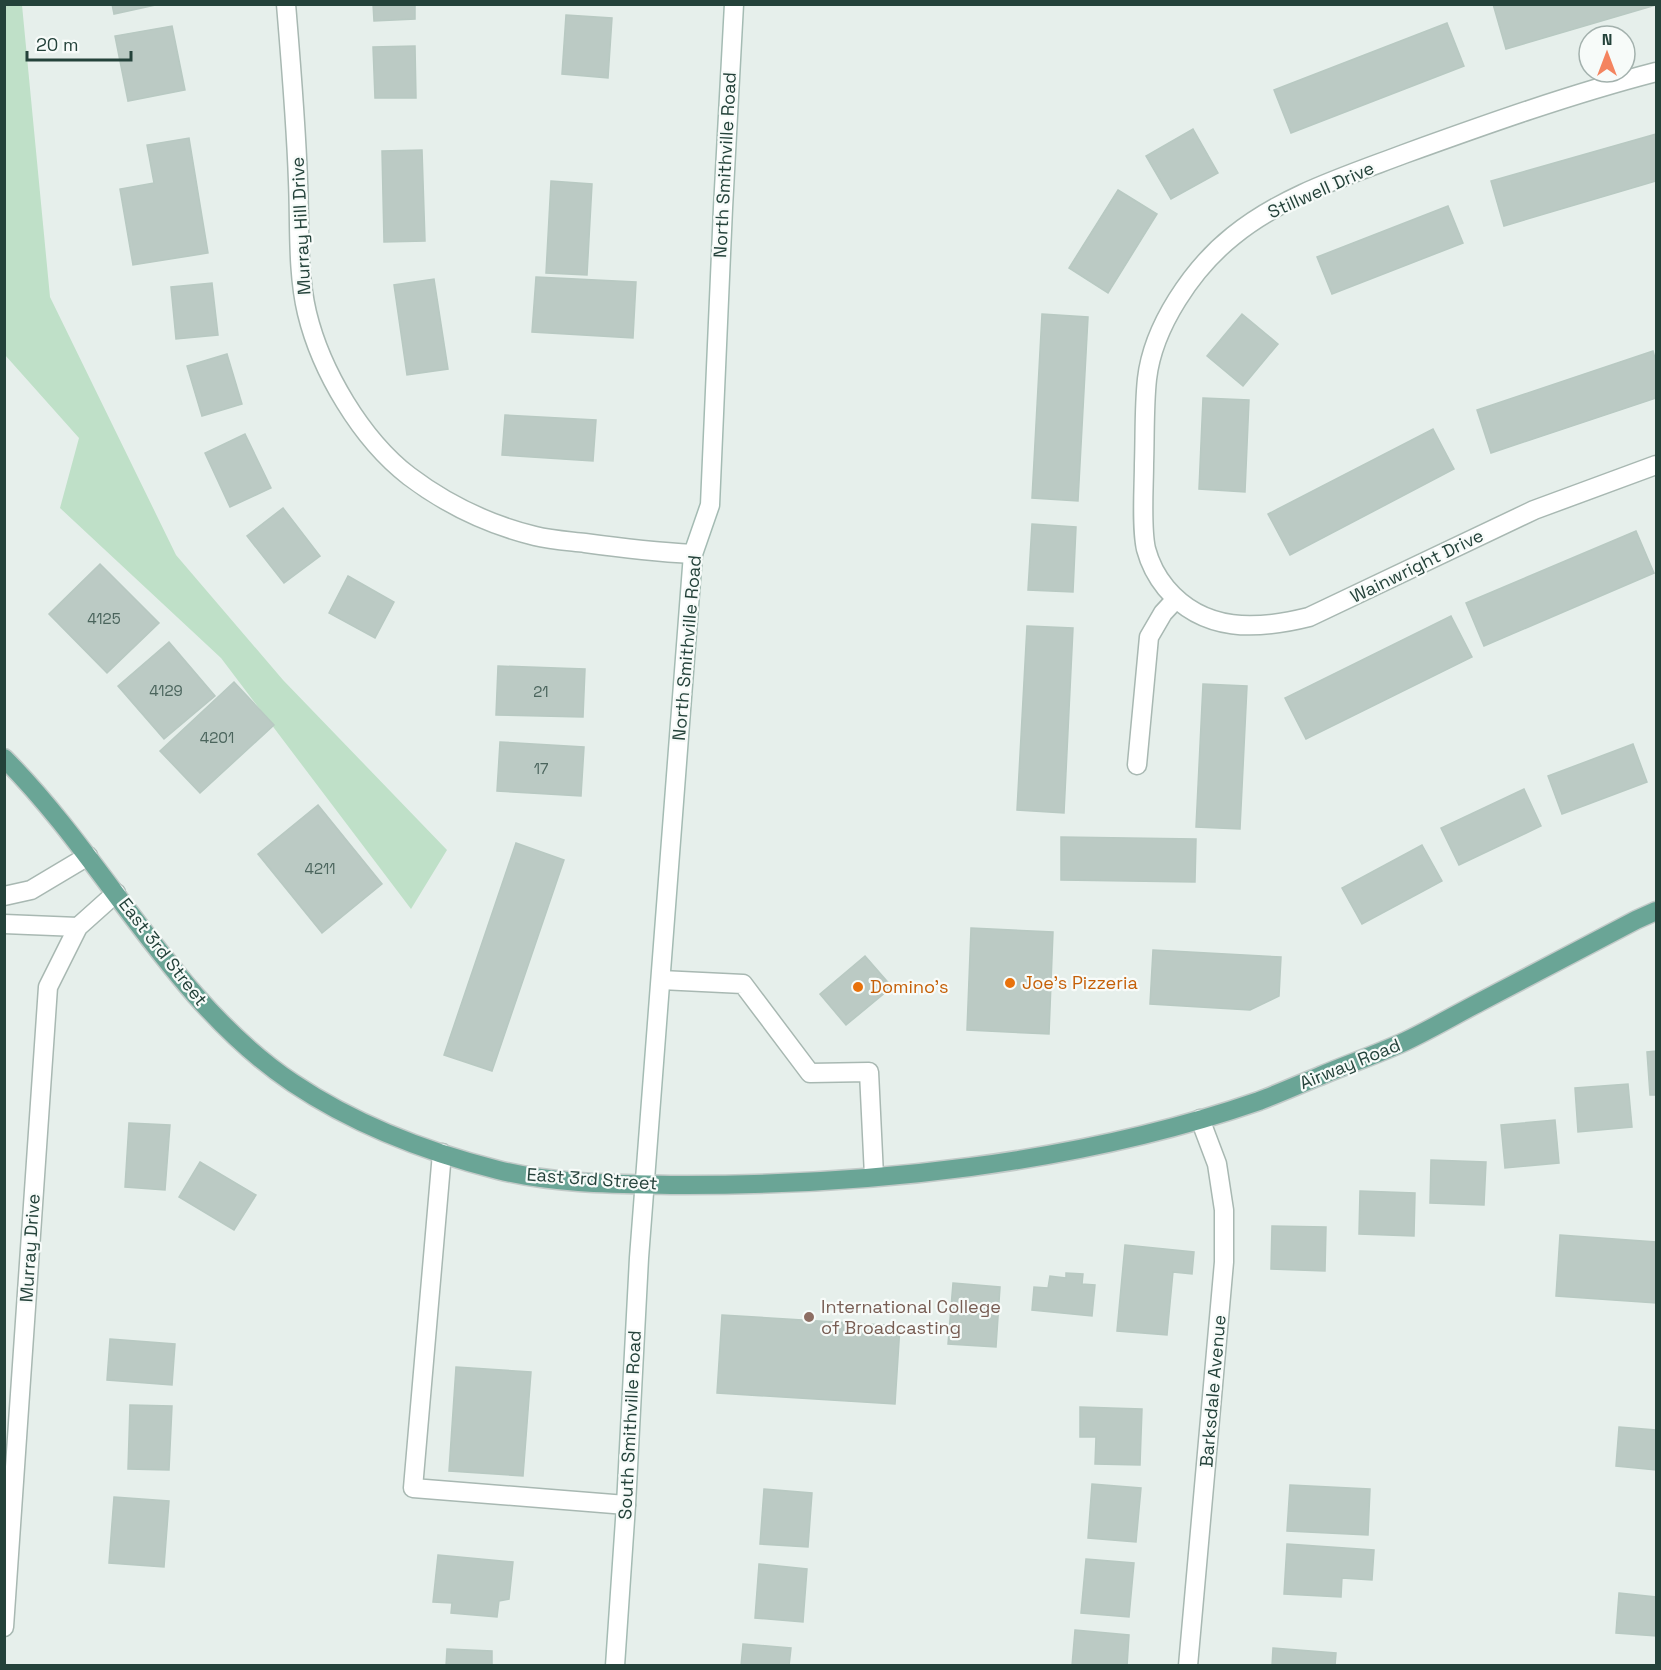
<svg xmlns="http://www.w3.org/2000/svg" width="1661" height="1670" font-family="'Space Grotesk',sans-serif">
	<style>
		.green { fill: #bfe0c8 }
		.building { fill: #bbcac4; stroke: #b8c9c2; stroke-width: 1.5 }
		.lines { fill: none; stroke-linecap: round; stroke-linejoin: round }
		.lane-casing { stroke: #a8b8b2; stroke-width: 21 }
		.street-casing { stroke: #a8b8b2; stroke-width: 21 }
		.secondary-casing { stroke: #a4bbb3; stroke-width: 21 }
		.primary-casing { stroke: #c2cac8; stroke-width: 21 }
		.lane { stroke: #fff; stroke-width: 18 }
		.street { stroke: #fff; stroke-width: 18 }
		.secondary { stroke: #fff; stroke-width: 18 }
		.primary { stroke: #6aa596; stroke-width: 18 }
		.food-dot { fill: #e8710a; stroke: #f7fbf9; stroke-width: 2 }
		.education-dot { fill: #8d6e63; stroke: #f7fbf9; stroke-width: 2 }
		.labels { text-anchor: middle; stroke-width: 4.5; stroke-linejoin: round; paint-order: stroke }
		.number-label { font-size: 15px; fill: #4a645c }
		.street-label { font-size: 18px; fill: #24423a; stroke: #f7fbf9 }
		.food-label { font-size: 18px; fill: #c56008; stroke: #f7fbf9; text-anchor: start }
		.education-label { font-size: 18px; fill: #785e54; stroke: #f7fbf9; text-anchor: start }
	</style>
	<rect width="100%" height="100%" fill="#e6efeb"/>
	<!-- green -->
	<polygon class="green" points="5,5 22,5 50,297 176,555 283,680 447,850 411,909 221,658 60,508 79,438 5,355"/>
	<!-- building -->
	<g class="building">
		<polygon points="112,4 160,4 114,14"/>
		<polygon points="373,4 415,4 415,19 374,21"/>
		<polygon points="1493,4 1656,4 1656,5 1506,49"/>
		<polygon points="566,15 612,18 608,78 562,74"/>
		<polygon points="1447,23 1464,66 1291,133 1274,90"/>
		<polygon points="172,26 185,90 128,101 115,36"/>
		<polygon points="415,46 416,98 375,98 373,47"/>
		<polygon points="1193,129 1218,173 1171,199 1146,156"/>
		<polygon points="1656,134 1656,181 1504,226 1491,181"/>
		<polygon points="189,138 208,253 133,265 120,189 154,183 147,145"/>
		<polygon points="422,150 425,241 384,242 382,151"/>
		<polygon points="551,181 592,184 587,275 546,273"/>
		<polygon points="1118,190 1157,214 1108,293 1069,268"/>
		<polygon points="1448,206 1463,243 1332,294 1317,257"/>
		<polygon points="536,277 636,282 633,338 532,332"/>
		<polygon points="434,279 448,369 407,375 394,285"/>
		<polygon points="212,283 218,335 176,339 171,287"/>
		<polygon points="1042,314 1088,317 1078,501 1032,498"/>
		<polygon points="1242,314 1278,344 1243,386 1207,356"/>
		<polygon points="1653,351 1656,362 1656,398 1491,453 1477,410"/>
		<polygon points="227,354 242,404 202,416 187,366"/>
		<polygon points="1203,398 1249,400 1245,492 1199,489"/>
		<polygon points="505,415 596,420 593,461 502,455"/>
		<polygon points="1433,429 1454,469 1290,555 1268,514"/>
		<polygon points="245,434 271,488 230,507 205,453"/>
		<polygon points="283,508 320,556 284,583 247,536"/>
		<polygon points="1032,524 1076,527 1073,592 1028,590"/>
		<polygon points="1636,531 1654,573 1484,646 1466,603"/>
		<polygon points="100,564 159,623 107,673 49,614"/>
		<polygon points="348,576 394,602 375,638 329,613"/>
		<polygon points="1451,616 1472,657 1306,739 1285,698"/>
		<polygon points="1027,626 1073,628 1064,813 1017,810"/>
		<polygon points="169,642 215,696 164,739 118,686"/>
		<polygon points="498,666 585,669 583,717 496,715"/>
		<polygon points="234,682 274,725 200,793 160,751"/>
		<polygon points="1203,684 1247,686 1240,829 1196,827"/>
		<polygon points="500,742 584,747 581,796 497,791"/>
		<polygon points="1633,744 1647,782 1562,814 1548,776"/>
		<polygon points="1524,789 1541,826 1459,865 1441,828"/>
		<polygon points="318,805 382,884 322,933 258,854"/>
		<polygon points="1061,837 1196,839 1195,882 1061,880"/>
		<polygon points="516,843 564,860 492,1071 444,1055"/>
		<polygon points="1422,845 1442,881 1362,924 1342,888"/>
		<polygon points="971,928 1053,932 1049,1034 967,1030"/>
		<polygon points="1153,950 1281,957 1279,996 1250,1010 1150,1004"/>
		<polygon points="865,956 892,987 846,1025 820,994"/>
		<polygon points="1656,1051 1656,1095 1650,1095 1647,1052"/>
		<polygon points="1628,1084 1632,1127 1578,1132 1575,1088"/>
		<polygon points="1555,1120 1559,1163 1505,1168 1501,1125"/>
		<polygon points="129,1123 170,1125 165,1190 125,1187"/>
		<polygon points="1431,1160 1486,1162 1484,1205 1430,1203"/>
		<polygon points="200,1162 256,1195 234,1230 179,1197"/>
		<polygon points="1360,1191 1415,1193 1414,1236 1359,1234"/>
		<polygon points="1272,1226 1326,1227 1325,1271 1271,1269"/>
		<polygon points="1560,1235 1656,1242 1656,1303 1556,1296"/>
		<polygon points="1125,1245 1194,1252 1192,1274 1173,1272 1167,1335 1117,1331"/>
		<polygon points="1066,1273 1083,1274 1082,1284 1095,1285 1092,1316 1032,1310 1034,1287 1048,1288 1050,1276 1066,1278"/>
		<polygon points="953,1283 1000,1287 996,1347 948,1344"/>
		<polygon points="722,1315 900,1326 895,1404 717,1393"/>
		<polygon points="110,1339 175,1344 172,1385 107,1380"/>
		<polygon points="456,1367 531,1372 523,1476 449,1471"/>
		<polygon points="130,1405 172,1406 169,1470 128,1469"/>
		<polygon points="1080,1407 1142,1409 1140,1465 1095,1464 1096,1437 1080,1437"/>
		<polygon points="1619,1427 1656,1430 1656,1470 1616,1466"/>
		<polygon points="1092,1484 1141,1488 1136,1542 1088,1538"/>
		<polygon points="1290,1485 1370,1489 1368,1535 1287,1531"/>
		<polygon points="764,1489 812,1493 808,1547 760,1544"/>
		<polygon points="114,1497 169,1501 164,1567 109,1563"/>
		<polygon points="1287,1544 1374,1550 1372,1580 1342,1578 1341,1597 1284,1594"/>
		<polygon points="438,1555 513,1562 509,1599 499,1601 497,1617 451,1613 452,1603 433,1602"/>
		<polygon points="1086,1559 1134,1563 1129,1617 1081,1613"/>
		<polygon points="759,1564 807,1569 803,1622 755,1618"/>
		<polygon points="1619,1593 1656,1597 1656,1636 1616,1633"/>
		<polygon points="1075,1630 1129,1635 1127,1666 1072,1666"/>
		<polygon points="743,1644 791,1648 789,1666 741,1666"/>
		<polygon points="1273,1648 1336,1653 1335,1666 1272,1666"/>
		<polygon points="447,1649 492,1651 492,1666 446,1666"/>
	</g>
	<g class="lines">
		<defs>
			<g id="lane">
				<polyline points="4,924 78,927"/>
				<polyline points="661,980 743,984 810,1073 869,1072 874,1176"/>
				<polyline points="442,1153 413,1488 626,1505"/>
			</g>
			<g id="street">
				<path d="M286,4c5,60 10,118 12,177 2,43 -1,90 9,132 14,58 54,126 102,163 37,28 81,49 126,60 16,4 33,5 50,7 36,5 71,9 108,11"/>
				<path d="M1656,72c-85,22 -169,52 -252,82 -58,22 -122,42 -171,82 -40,32 -80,90 -86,143 -3,28 -2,57 -3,85 0,23 -3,63 2,85 4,15 11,28 20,39 38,45 91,42 143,29l225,-107 122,-45"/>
				<polyline points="1137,765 1149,637 1163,613 1176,599"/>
				<polyline points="4,896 31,890 88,856"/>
				<polyline points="4,1627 48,987 78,927 116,893"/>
				<polyline points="1188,1666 1224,1262 1224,1210 1217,1164 1200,1119"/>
			</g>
			<polyline id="secondary" points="615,1666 626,1505 639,1258 693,554 710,505 723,208 734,4"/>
			<path id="primary" d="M4,758c102,102 168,244 289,325 61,41 134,69 205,87 56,14 117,14 175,15 193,1 404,-21 586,-84 21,-8 41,-17 61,-25 28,-12 58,-22 86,-35 25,-12 49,-26 74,-39 52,-27 104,-55 156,-82l20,-9"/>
		</defs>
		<!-- lane casing -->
		<use href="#lane" class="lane-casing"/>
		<!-- street casing -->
		<use href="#street" class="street-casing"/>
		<!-- secondary casing -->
		<use href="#secondary" class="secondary-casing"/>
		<!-- primary casing -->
		<use href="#primary" class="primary-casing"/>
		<!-- lane -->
		<use href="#lane" class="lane"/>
		<!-- street -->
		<use href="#street" class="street"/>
		<!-- secondary -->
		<use href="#secondary" class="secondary"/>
		<!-- primary -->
		<use href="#primary" class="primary"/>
	</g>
	<!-- markers -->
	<g class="food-dot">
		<circle cx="1010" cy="983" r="6"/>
		<circle cx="858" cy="987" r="6"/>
	</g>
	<circle class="education-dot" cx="809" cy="1317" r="6"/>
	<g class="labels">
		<!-- number labels -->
		<g class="number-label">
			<text x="104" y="624">4125</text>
			<text x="166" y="696">4129</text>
			<text x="541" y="697">21</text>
			<text x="217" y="743">4201</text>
			<text x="541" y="774">17</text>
			<text x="320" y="874">4211</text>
		</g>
		<!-- street labels -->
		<g class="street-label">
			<text transform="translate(725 165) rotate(-87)" y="6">North Smithville Road</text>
			<text transform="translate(1321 190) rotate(-24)" y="6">Stillwell Drive</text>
			<text transform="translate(301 226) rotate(-93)" y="6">Murray Hill Drive</text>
			<text transform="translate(1417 566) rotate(-26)" y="6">Wainwright Drive</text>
			<text transform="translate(687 648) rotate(-85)" y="6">North Smithville Road</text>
			<text transform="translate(163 952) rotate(52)" y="6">East 3rd Street</text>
			<text transform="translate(1350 1064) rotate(-22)" y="6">Airway Road</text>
			<text transform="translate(592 1179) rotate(4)" y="6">East 3rd Street</text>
			<text transform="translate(30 1248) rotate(-86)" y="6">Murray Drive</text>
			<text transform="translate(1213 1391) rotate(-85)" y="6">Barksdale Avenue</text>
			<text transform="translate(630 1425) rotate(-87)" y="6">South Smithville Road</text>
		</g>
		<!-- food labels -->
		<g class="food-label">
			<text x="1022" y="989">Joe's Pizzeria</text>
			<text x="870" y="993">Domino's</text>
		</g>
		<!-- education labels -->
		<g class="education-label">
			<text x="821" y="1313">International College<tspan x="821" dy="21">of Broadcasting</tspan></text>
		</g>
	</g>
	<!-- border -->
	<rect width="1661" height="1670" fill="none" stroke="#24423a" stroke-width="12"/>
	<!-- north arrow -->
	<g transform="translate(1607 54)"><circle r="28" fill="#f7fbf9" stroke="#a3b1ad" stroke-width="1.5"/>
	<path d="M0-4.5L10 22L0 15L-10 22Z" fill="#f4845f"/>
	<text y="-9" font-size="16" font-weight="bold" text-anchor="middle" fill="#24423a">N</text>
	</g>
	<!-- scale -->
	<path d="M27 51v9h104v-9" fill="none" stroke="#24423a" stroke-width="3"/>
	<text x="36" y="51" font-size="18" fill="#24423a" stroke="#f7fbf9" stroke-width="4.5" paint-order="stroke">20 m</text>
</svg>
